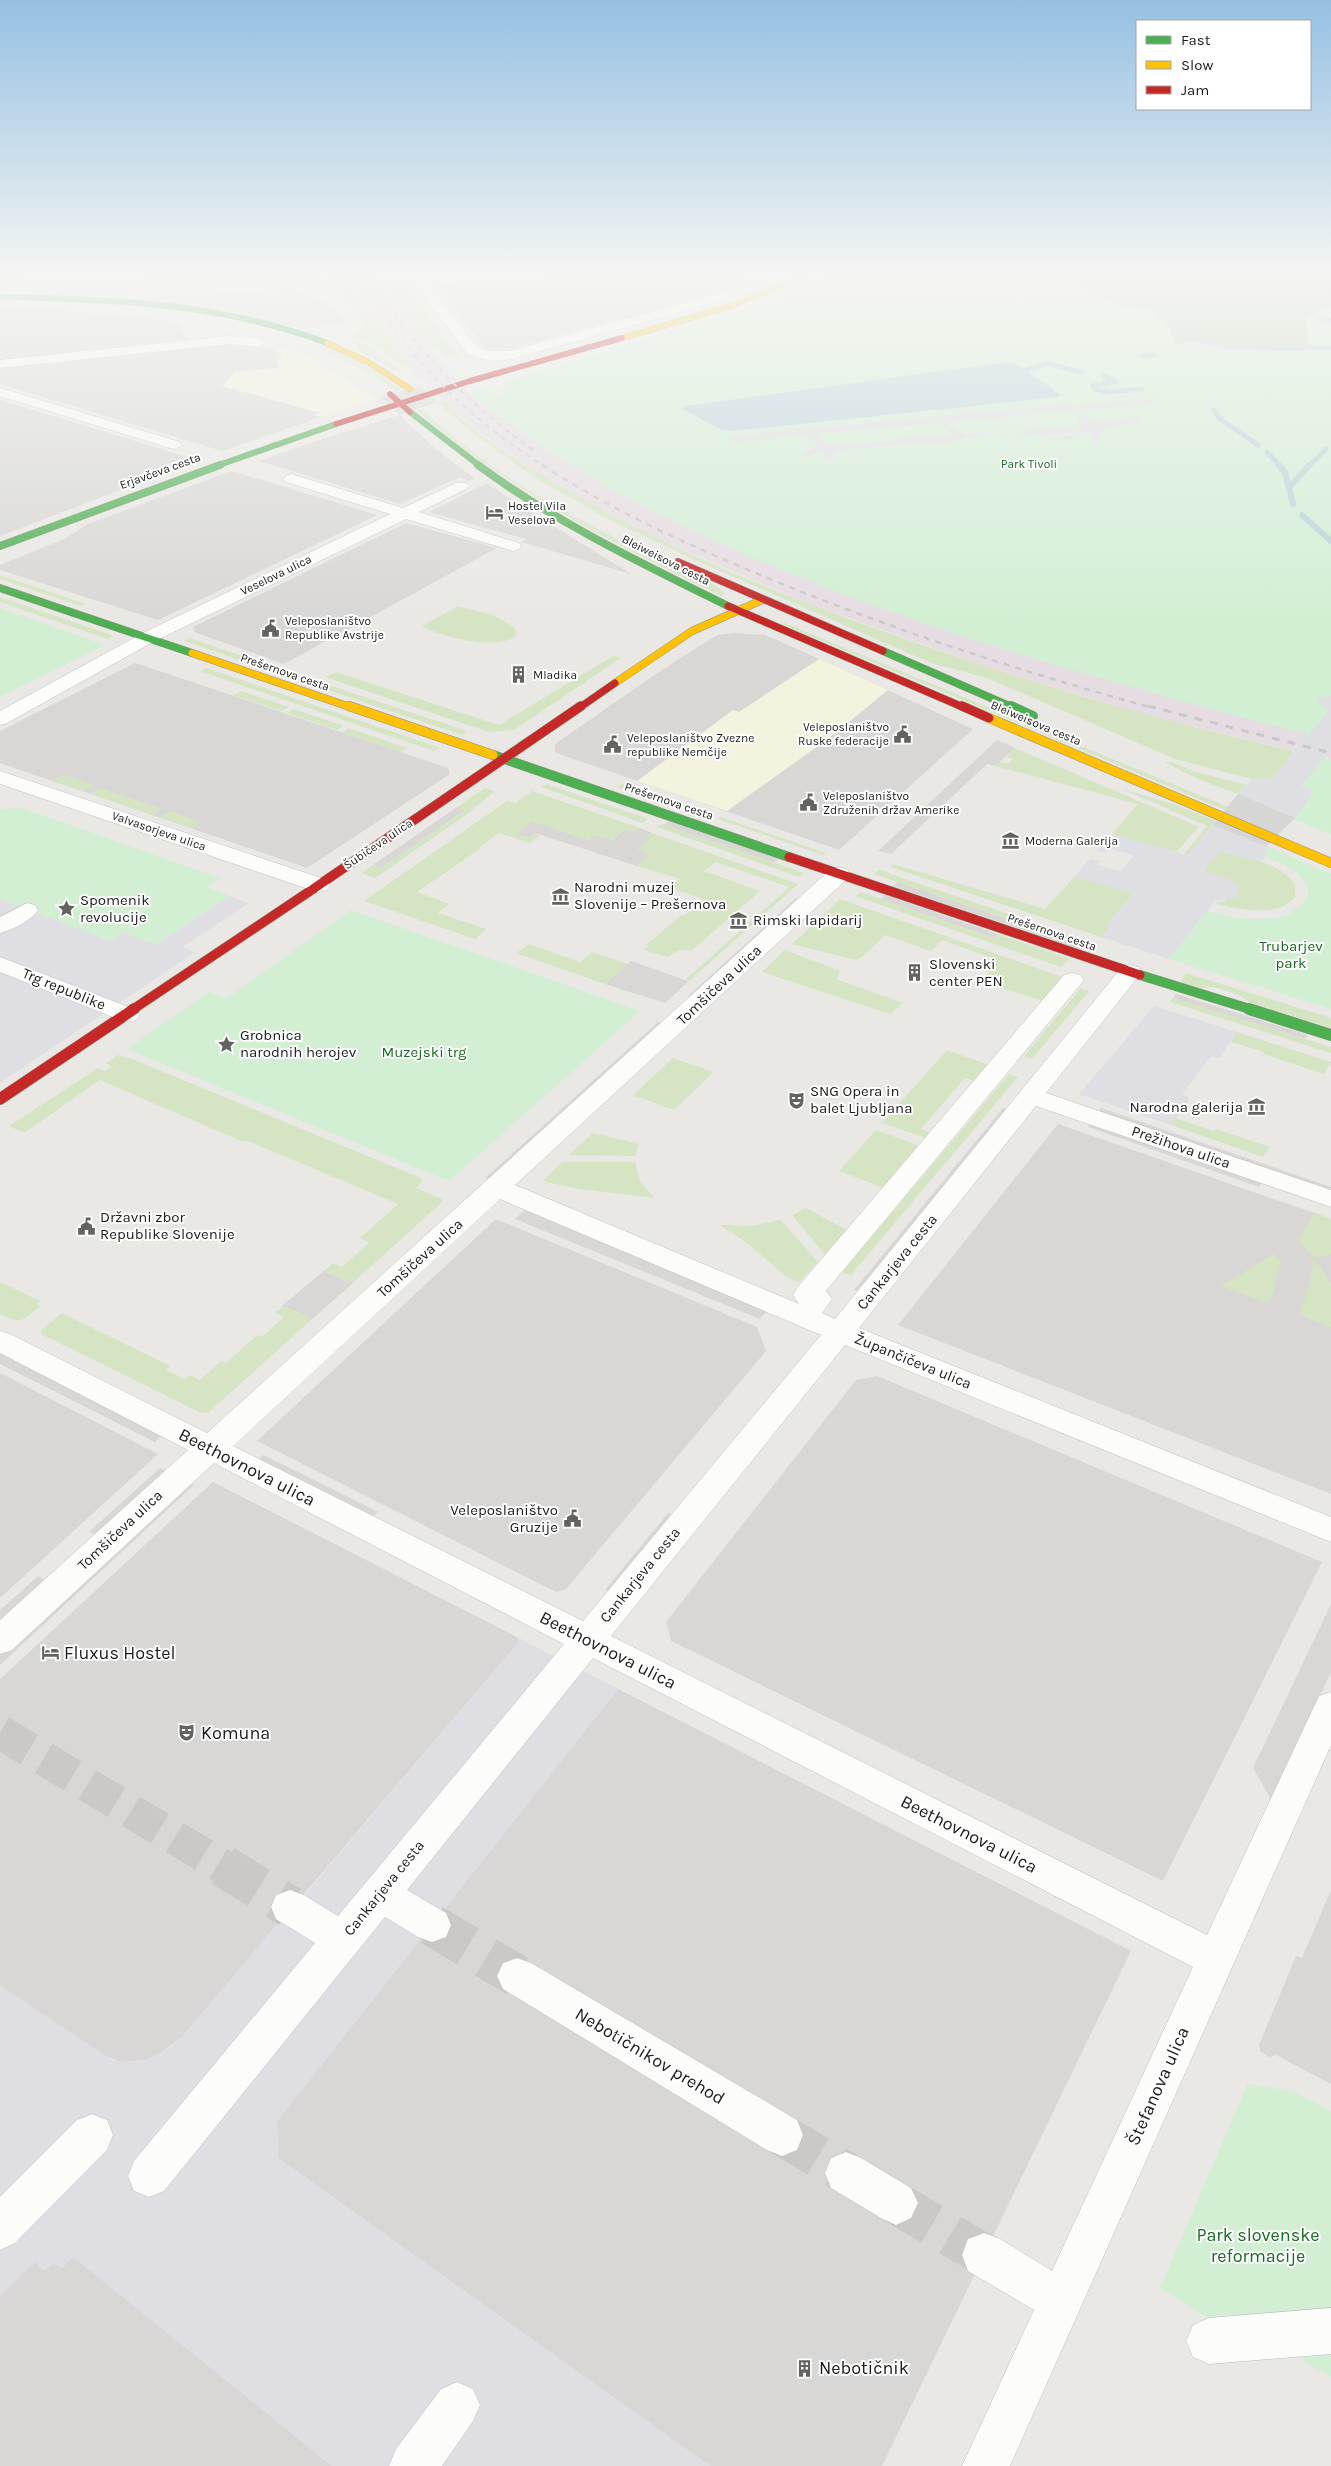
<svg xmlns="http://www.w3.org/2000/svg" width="1331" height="2466" font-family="Karla,sans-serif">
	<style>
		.residential { fill: #d8d7d5 }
		.industrial { fill: #e6dde2 }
		.education { fill: #f3f3de }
		.construction { fill: #d2d1c6 }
		.grass { fill: #d5e5c4 }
		.forest { fill: #c4d6bb }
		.park { fill: #d2efd4 }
		.plaza { fill: #dfdee2; fill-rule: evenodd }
		.water { fill: #b9d3da }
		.pier { fill: #d6d6d5 }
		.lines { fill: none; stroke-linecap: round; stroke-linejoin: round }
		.stream-far1 { stroke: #b9d3da; stroke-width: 5 }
		.stream { stroke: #b9d3da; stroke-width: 6 }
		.street-tunnel-far1 { stroke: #cac9c6; stroke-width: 34; stroke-dasharray: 34 17; stroke-linecap: butt }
		.street-tunnel { stroke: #cac9c6; stroke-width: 42; stroke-dasharray: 42 21; stroke-linecap: butt }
		.street-casing { stroke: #c0c0be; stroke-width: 1 }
		.fast-far3-casing { stroke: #8f917e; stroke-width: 6 }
		.fast-far2-casing { stroke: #8f917e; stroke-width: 8 }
		.fast-far1-casing { stroke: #8f917e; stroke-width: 10 }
		.fast-casing { stroke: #8f917e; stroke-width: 12 }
		.slow-far2-casing { stroke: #8f917e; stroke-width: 6 }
		.slow-far1-casing { stroke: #8f917e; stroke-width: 8 }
		.slow-casing { stroke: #8f917e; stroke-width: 10 }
		.jam-far3-casing { stroke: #8f917e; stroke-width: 6 }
		.jam-far2-casing { stroke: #8f917e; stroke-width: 8 }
		.jam-far1-casing { stroke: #8f917e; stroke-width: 10 }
		.jam-casing { stroke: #8f917e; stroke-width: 12 }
		.street { fill: #fcfcfb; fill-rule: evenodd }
		.fast-far3 { stroke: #4caf50; stroke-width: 5.5 }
		.fast-far2 { stroke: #4caf50; stroke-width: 7 }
		.fast-far1 { stroke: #4caf50; stroke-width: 9 }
		.fast { stroke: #4caf50; stroke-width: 11 }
		.slow-far2 { stroke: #ffc107; stroke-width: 5.5 }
		.slow-far1 { stroke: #ffc107; stroke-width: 7 }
		.slow { stroke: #ffc107; stroke-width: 9 }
		.jam-far3 { stroke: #c62828; stroke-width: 5.5 }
		.jam-far2 { stroke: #c62828; stroke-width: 7 }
		.jam-far1 { stroke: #c62828; stroke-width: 9 }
		.jam { stroke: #c62828; stroke-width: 11 }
		.rail-far2 { stroke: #c9c9c8; stroke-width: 2; stroke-dasharray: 5 5; stroke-linecap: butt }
		.rail-far1 { stroke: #c9c9c8; stroke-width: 2.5; stroke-dasharray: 6 6; stroke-linecap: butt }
		.rail { stroke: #c9c9c8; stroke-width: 3; stroke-dasharray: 8 8; stroke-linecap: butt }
		.jam-bridge-casing { stroke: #9d9583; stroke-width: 6; stroke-linecap: butt }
		.jam-bridge { stroke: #c62828; stroke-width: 5.5 }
		.labels { text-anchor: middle; stroke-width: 4; stroke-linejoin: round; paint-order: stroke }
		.far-park-label { font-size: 12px; fill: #146e1d; stroke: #fff }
		.far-street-label { font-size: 12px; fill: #1b1b1b; stroke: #fff }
		.far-poi-label { font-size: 12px; fill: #1b1b1b; stroke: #fff; text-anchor: start }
		.poi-label { font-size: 15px; fill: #1b1b1b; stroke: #fff; text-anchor: start }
		.park-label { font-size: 15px; fill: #146e1d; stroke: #fff }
		.street-label { font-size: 15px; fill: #1b1b1b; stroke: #fff }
		.near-street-label { font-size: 18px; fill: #1b1b1b; stroke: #fff }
		.near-poi-label { font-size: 18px; fill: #1b1b1b; stroke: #fff; text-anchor: start }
		.near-park-label { font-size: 18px; fill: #146e1d; stroke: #fff }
	</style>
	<rect width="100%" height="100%" fill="#e9e8e4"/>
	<!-- residential -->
	<g class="residential">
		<polygon points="0,274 29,274 26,284 54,282 92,282 92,285 130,284 128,291 133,293 130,296 49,294 51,288 0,290"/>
		<polygon points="606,274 752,274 739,289 494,352 487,350 436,284"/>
		<polygon points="294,289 332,305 344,321 338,324 303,329 259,318 106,297 148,297"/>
		<polygon points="0,306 27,307 162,320 177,323 188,339 0,359"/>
		<polygon points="244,343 267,348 307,365 235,372 223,386 320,413 315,415 321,417 222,451 0,384 0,368"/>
		<polygon points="0,400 198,460 0,536"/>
		<polygon points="400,415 431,445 475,479 468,481 460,477 400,504 259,461 303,445"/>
		<polygon points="232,471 377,515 158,620 0,570 0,565 64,539 88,524"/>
		<polygon points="487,483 525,508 631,574 522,542 526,539 429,512"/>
		<polygon points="406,523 497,548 284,664 194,632 193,627"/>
		<polygon points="734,633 764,635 775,639 973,729 839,850 556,753 555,751 555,744 656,674 709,640 718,635"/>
		<polygon points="135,663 448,768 450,774 307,868 0,763 0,731"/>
		<polygon points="997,740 1015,748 995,766 987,764 891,854 878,851"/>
		<polygon points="457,807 465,810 381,868 373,865"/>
		<polygon points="532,821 588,840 596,835 612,840 625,830 633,833 640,828 652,833 647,836 652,838 638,849 651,854 637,866 535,833 529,838 515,834"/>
		<polygon points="668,821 779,859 774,863 664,825"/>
		<polygon points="898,882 1070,940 1079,949 893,886"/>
		<polygon points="885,895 997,934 993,938 881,899"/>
		<polygon points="796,898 803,900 695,998 688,996"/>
		<polygon points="631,961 685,980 688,982 665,1003 605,984"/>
		<polygon points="1176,994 1308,1035 1305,1039 1173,998"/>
		<polygon points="658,1022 666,1025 493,1181 485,1178"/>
		<polygon points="1003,1108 1011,1111 863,1293 854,1290"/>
		<polygon points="1101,1108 1331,1187 1331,1193 1097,1113"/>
		<polygon points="1091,1123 1262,1183 1259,1187 1088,1127"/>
		<polygon points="1058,1124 1331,1219 1331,1494 898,1325"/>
		<polygon points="526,1209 770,1308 760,1319 515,1219"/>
		<polygon points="496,1219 757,1327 766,1351 566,1589 560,1591 556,1592 257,1441"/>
		<polygon points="326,1269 327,1272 348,1282 354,1282 310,1321 309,1317 286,1307 280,1308"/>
		<polygon points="0,1353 163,1434 155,1442 0,1364"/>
		<polygon points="0,1373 158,1454 0,1598"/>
		<polygon points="877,1376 1322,1562 1163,1881 671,1641 666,1622 856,1380"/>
		<polygon points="263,1455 292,1469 378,1512 369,1520 255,1463"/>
		<polygon points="160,1468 167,1472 98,1536 89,1532"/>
		<polygon points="186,1482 194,1485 0,1665 0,1653"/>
		<polygon points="213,1482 517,1637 519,1642 183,2036 159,2054 145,2060 120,2062 106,2056 0,1986 0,1679"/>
		<polygon points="668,1513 678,1518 616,1595 605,1590"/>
		<polygon points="38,1576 47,1582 0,1624 0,1610"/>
		<polygon points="1331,1604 1331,1672 1272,1801 1253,1768"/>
		<polygon points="618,1689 1131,1951 882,2466 710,2466 278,2158 277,2121"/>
		<polygon points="1331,1890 1331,2084 1276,2055 1269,2057 1260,2051 1259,2045 1296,1956 1302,1958"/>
		<polygon points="73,2256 332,2466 0,2466 0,2295 35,2261 54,2262 62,2268"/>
	</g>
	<!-- industrial -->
	<polygon class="industrial" points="342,274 380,274 420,331 418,332 421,336 427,336 437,350 432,351 451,375 472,396 570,464 673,521 761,561 1005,650 1180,700 1331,739 1331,759 1152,717 984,666 807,603 661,540 594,506 536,472 485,436 450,407 424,379 418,379 413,374 417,373 369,318"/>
	<!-- education -->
	<g class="education">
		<polygon points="286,347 311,358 376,399 321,417 314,415 319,412 222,386 235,372 280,368 277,363 282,354 273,350"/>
		<polygon points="819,659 888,690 828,739 727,811 637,781 733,710 739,712"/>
	</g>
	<!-- construction -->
	<polygon class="construction" points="144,274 314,274 318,281 138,292"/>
	<!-- grass -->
	<g class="grass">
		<polygon points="327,274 342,274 348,283 339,285 349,284 369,318 410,366 404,367 371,343 354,337 363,328 364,322 333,285"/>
		<polygon points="404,282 452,348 460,356 445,357 427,336 421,336 418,332 420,331 389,284"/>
		<polygon points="353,342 368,344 402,372 399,373 361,352"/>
		<path d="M324,347c17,1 63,30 76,42l-1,2 -3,1 -26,-19 -49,-23z"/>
		<path d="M444,400c27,34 83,66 120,88 103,61 215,106 327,146 132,47 267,87 404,117l-22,27 -21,1 -77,-20 -188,-81 -56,-15 -234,-102 -89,-42 -74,-42 -64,-46 -33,-29z"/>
		<path d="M422,409c85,80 189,129 293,176l10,10 -4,1c-107,-52 -214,-106 -304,-186z"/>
		<polygon points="0,575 86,604 81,606 0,579"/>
		<polygon points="0,597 114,636 108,639 0,602"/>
		<path d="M458,606l34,9 22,12 2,9c-20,15 -74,1 -94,-10z"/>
		<polygon points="785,623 1228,807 1225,810 782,624"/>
		<polygon points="190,638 260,662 254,665 184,641"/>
		<polygon points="613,656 621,658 514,730 489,732 325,677 336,672 499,725"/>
		<polygon points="206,668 440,748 434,751 200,671"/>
		<polygon points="316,681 467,731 462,735 310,684"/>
		<polygon points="241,691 289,707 281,711 233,695"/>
		<polygon points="294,709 344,726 337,730 287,713"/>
		<polygon points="349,728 407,748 400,752 342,732"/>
		<polygon points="1015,748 1199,827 1176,852 1112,834 1138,804 995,766 1000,762 1008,764 1013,759 1006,757"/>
		<path d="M1165,762h7l24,10 51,13 -9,9c-26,-9 -48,-18 -73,-32z"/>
		<polygon points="64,775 94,785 83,791 53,781"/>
		<polygon points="546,784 648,819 643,823 541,787"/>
		<polygon points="622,784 705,812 702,814 617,787"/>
		<polygon points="101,788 162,809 152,815 91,794"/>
		<polygon points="485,788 495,791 466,815 375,878 362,873 373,865 381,868 465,810 457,807"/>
		<polygon points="1122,789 1176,805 1216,821 1187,855 1184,854 1207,826"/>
		<polygon points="532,791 640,828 633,833 625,830 612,840 596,835 588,840 532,821 516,834 529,838 534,833 541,835 530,843 499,833 479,848 480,849 417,892 449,904 438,913 486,929 475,939 364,901 507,801 515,803"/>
		<polygon points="170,811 201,822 191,828 160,817"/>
		<polygon points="720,817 826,853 823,855 718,819"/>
		<polygon points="662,824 682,831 804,873 799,877 657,827"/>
		<polygon points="652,833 798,884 688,982 685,980 789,887 716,862 704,871 760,891 692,950 680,950 667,957 644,950 648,946 646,945 681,915 684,916 704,899 670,888 680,879 637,866 651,854 637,849 651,838 647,837"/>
		<path d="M1220,851c26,7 59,11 75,33v13c-18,22 -58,12 -81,6l12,-2 7,-20 -30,-10z"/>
		<polygon points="893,864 1045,909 1074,877 1134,893 1106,926 1110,927 1101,937 890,867"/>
		<polygon points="879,870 1088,941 1079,949 1070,940 874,874"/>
		<polygon points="861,892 993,938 997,934 1070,959 1061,967 855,896"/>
		<polygon points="840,899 1065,978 1046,1002 996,986 985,967 992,958 942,940 931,951 885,935 862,957 856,960 792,944"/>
		<polygon points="529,944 580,962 592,952 628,964 605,984 516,953"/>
		<polygon points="785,950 840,971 836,979 903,1003 890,1014 762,972"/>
		<polygon points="1186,973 1331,1018 1331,1028 1249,1002 1239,995 1214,987 1199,988 1180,982"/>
		<polygon points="1080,989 1089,991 1032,1059 1024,1056"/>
		<polygon points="1173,998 1331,1047 1331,1053 1170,1002"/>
		<polygon points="1237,1032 1331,1062 1331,1063 1324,1074 1263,1054 1264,1052 1231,1042"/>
		<polygon points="947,1050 989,1065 976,1081 965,1078 921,1129 930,1133 926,1138 882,1123"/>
		<polygon points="118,1055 137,1061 421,1178 423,1180 416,1188 442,1199 442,1202 354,1282 348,1282 327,1272 326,1269 333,1263 342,1267 369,1243 360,1238 398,1204 248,1141 241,1141 100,1080 24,1133 9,1126 98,1068 105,1071 112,1067 106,1063"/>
		<polygon points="673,1058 713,1072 674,1110 633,1095"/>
		<polygon points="1009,1074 1018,1077 851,1275 842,1272"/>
		<polygon points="1175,1118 1214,1131 1216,1129 1270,1147 1263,1157 1171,1125"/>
		<polygon points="876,1130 920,1146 884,1188 839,1171"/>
		<polygon points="593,1133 639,1144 635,1156 569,1155"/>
		<polygon points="562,1162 635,1162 640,1181 654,1198 579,1189 546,1182 544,1180"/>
		<polygon points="806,1208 847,1230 825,1255 792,1215"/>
		<polygon points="1314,1212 1331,1219 1331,1255 1313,1258 1331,1283 1331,1327 1300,1315 1312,1274 1313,1257 1299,1240"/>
		<polygon points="781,1220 818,1262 799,1282 787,1277 748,1244 720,1225 751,1226"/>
		<polygon points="1274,1254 1281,1260 1273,1294 1267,1303 1221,1286"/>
		<path d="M0,1282l40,19 -4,3 4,2c-18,15 -18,19 -40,8z"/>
		<polygon points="286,1307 309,1317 310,1321 209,1412 201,1413 41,1334 41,1330 62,1313 170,1366 166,1370 185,1379 190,1375 200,1380 221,1361 226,1363 257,1335 262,1337 284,1317 274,1312"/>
	</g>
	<!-- forest -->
	<polygon class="forest" points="1010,274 1331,274 1331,306 1306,318 1310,348 1232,347 1200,342 1175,345 1171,332 1156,313 1144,308 1126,307 1086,288"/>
	<!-- park -->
	<g class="park">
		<path d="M833,274h177l76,14 40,19 18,1 12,5 10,9 10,23 18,-5 38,7 77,1 -3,-30 25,-12v443l-6,9 6,1v76l-93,-41 14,-15 21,-1 35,-44c-68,-16 -136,-36 -204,-55 -157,-45 -313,-97 -459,-172 -54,-28 -107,-60 -154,-98 -7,-6 -16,-10 -22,-17l19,-5 10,10 6,-1 -7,-7 10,-3 -3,-4 270,-81 42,-17z"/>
		<polygon points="0,608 105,645 0,697"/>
		<polygon points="22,808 220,878 206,887 230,896 156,945 123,933 110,941 0,899 0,809"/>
		<path d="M1266,846l65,28v135l-162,-50 38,-48c28,8 57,12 85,3l-1,-2c40,-22 0,-47 -26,-55z"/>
		<polygon points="351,910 640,1011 449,1181 127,1049 209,992 226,999"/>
		<polygon points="1250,2084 1295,2092 1331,2111 1331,2377 1304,2362 1302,2355 1236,2314 1210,2317 1203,2315 1160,2288 1247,2085"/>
	</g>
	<!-- plaza -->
	<g class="plaza">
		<path d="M1154,399l-1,4 -10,1 -10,5h-3l7,-4 -60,5 11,8 14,3 40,-5 -9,9h-16l-15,7 -4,3 4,7 -3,1 -8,-3 1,-2 -6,-6 -11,3 -6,-3 -24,4 5,2 27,-2 3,2 -23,2h-8l-7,-4 1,-2 -58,1 -35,7 -100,7 -15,4 -3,8h-7l-1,-9 -16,4 -8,-1 18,-9 -10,-11 -71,7 -14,-6 346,-32 2,2zM1070,410l8,8 1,3 -3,4 -13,2 -20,-1 -21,7 -57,1 -21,-11zM938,423l14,9 1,3 -40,2 -62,8 -25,-2 -10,-9z"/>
		<polygon points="1331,695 1331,749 1301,786 1310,789 1312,795 1295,818 1266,846 1265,857 1261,862 1220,851 1203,871 1228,879 1237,884 1239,891 1236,898 1215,901 1169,959 1101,937 1109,928 1106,926 1134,894 1074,877 1090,859 1100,861 1097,865 1120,871 1128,863 1133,855 1110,849 1106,853 1097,851 1112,834 1187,855 1252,779 1273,778 1329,710 1320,705 1318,699"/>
		<polygon points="230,896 249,903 182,947 195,952 0,1083 0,899 110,941 123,933 156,945"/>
		<polygon points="1154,1006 1237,1032 1219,1058 1211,1056 1182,1094 1190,1098 1171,1125 1079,1094"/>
		<polygon points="517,1637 618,1689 277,2121 278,2158 710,2466 332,2466 73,2257 62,2268 54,2263 44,2271 35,2262 0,2295 0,1986 112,2060 120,2062 145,2060 171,2047 183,2036 301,1895 304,1896 519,1642"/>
	</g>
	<!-- water -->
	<polygon class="water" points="1008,362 1017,364 1061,395 1059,397 732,431 721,430 683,409 686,406"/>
	<!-- pier -->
	<g class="pier">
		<polygon points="419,386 437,402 400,415 380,397"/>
		<polygon points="1238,794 1295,818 1266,846 1213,825"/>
	</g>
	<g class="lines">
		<!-- stream-far1 -->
		<g class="stream-far1">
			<polyline points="1186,289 1169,310 1194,330 1191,336 1193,339 1231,347 1331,348"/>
			<polyline points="1321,319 1331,321"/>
			<polyline points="1144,356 1154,355"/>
			<polyline points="1026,370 1047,364 1082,372"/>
			<polyline points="1104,376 1116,381 1093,386 1094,389 1110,392 1142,389"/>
			<polyline points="1214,410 1219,418 1258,445"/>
			<polyline points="1267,452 1280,466"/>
			<polyline points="1309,466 1326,449"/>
		</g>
		<!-- stream -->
		<g class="stream">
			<polyline points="1279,465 1285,472 1293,504"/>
			<polyline points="1290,486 1310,465"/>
			<polyline points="1302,515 1331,541"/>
		</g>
		<!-- street-tunnel-far1 -->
		<polyline class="street-tunnel-far1" points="0,1732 225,1868"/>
		<!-- street-tunnel -->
		<g class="street-tunnel">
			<polyline points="223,1866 290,1907"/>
			<polyline points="432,1925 517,1976"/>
			<polyline points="782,2135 846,2173"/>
			<polyline points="896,2203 984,2255"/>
		</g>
		<defs>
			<g id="street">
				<path d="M407,274h12l3,3 55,-3h60l-6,4 -104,6 49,62 9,5h25l213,-59 6,4 -2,3 -211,59c-16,4 -36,4 -50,-6z"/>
				<polygon points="230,336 258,339 265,343 258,347 230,344 0,368 0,360"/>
				<polygon points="0,388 180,442 182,445 175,449 170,448 0,396"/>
				<polygon points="291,474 403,508 456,483 466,483 469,486 466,489 419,512 519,543 521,546 519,549 513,551 406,519 153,642 7,723 0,725 0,711 141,634 390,514 286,482 283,479 286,476"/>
				<polygon points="0,771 327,880 330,885 327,890 319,892 311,890 0,784"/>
				<path d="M839,867l8,2 3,5 -3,5 -332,306 284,119 -6,-9 4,-7 267,-313 8,-2 8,2 4,5 -4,5 -254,306 6,8 -10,14 13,6 287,-352 8,-2 8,2 4,5 -96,121 285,97v17l-295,-101 -177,222 472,189v25l-486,-197 -234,291 596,299 112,-239 12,-4v53l-321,721h-48l72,-156 -66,-39 -6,-16 6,-16 16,-6 16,6 52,32 141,-304 -600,-309 -186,232 39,23 5,12 -5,12 -14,5 -14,-5 -33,-20 -221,274 -15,6 -15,-6 -6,-15 6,-15 181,-218 -39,-24 -5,-12 5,-12 14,-5 14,5 34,21 226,-272 -350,-181 -202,187 -12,4v-34l188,-170 -188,-97v-22l10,3 197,99 624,-564zM500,1199l321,136 -238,286 -350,-175z"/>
				<path d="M27,903l8,2 3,5c-7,11 -26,20 -38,23v-16z"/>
				<polygon points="0,957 136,1010 140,1015 136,1020 128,1022 120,1020 0,972"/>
				<polygon points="517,1958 531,1963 797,2120 803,2135 797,2150 782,2156 767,2150 503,1989 497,1976 503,1963"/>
				<polygon points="92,2114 107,2120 113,2135 107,2150 15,2243 0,2250 0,2197 77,2120"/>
				<polygon points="846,2152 861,2158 911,2188 918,2203 911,2218 896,2225 881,2218 831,2188 825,2173 831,2158"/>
				<polygon points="1331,2308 1331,2354 1209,2364 1193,2357 1186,2341 1193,2325 1209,2318"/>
				<polygon points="457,2382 473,2389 480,2405 473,2421 442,2466 389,2466 396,2449 441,2389"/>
			</g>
			<g id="fast-far3">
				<path d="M0,297c112,2 222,6 327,46"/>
				<polyline points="410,412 480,466"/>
				<polyline points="216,466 336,424"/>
			</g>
			<g id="fast-far2">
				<path d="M478,465c77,57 165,99 250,141"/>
				<polyline points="0,546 220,465"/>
				<polyline points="0,588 192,653"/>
				<polyline points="883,651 1014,708"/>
			</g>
			<g id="fast-far1">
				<polyline points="1011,706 1033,716"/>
				<polyline points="493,755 789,857"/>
				<polyline points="1140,975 1253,1010"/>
			</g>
			<polyline id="fast" points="1249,1009 1331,1035"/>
			<g id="slow-far2">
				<polyline points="622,338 728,307 809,274"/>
				<polyline points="327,343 368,362 410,389"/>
			</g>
			<g id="slow-far1">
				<polyline points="192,653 353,708"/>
				<polyline points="615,683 692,631 762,600"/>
			</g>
			<g id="slow">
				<polyline points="349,706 493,755"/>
				<polyline points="989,718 1331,863"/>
			</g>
			<polyline id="jam-far3" points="336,424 470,381 622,338"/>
			<g id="jam-far2">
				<polyline points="678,562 883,651"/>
				<polyline points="728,606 965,708"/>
				<polyline points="579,708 615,683"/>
			</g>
			<g id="jam-far1">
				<polyline points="962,706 989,718"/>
				<polyline points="789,857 1140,975"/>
				<polyline points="313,889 581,706"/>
				<polyline points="132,1010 310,891"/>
			</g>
			<polyline id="jam" points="0,1099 134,1009"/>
		</defs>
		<!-- street casing -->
		<use href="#street" class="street-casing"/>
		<!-- fast-far3 casing -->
		<use href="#fast-far3" class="fast-far3-casing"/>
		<!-- fast-far2 casing -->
		<use href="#fast-far2" class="fast-far2-casing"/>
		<!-- fast-far1 casing -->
		<use href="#fast-far1" class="fast-far1-casing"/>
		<!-- fast casing -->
		<use href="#fast" class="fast-casing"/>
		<!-- slow-far2 casing -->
		<use href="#slow-far2" class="slow-far2-casing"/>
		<!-- slow-far1 casing -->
		<use href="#slow-far1" class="slow-far1-casing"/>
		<!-- slow casing -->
		<use href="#slow" class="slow-casing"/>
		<!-- jam-far3 casing -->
		<use href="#jam-far3" class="jam-far3-casing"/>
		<!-- jam-far2 casing -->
		<use href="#jam-far2" class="jam-far2-casing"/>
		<!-- jam-far1 casing -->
		<use href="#jam-far1" class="jam-far1-casing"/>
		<!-- jam casing -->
		<use href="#jam" class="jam-casing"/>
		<!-- street -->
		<use href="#street" class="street"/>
		<!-- fast-far3 -->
		<use href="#fast-far3" class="fast-far3"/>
		<!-- fast-far2 -->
		<use href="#fast-far2" class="fast-far2"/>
		<!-- fast-far1 -->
		<use href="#fast-far1" class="fast-far1"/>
		<!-- fast -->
		<use href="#fast" class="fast"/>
		<!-- slow-far2 -->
		<use href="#slow-far2" class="slow-far2"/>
		<!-- slow-far1 -->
		<use href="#slow-far1" class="slow-far1"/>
		<!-- slow -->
		<use href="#slow" class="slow"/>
		<!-- jam-far3 -->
		<use href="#jam-far3" class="jam-far3"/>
		<!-- jam-far2 -->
		<use href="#jam-far2" class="jam-far2"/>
		<!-- jam-far1 -->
		<use href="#jam-far1" class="jam-far1"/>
		<!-- jam -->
		<use href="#jam" class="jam"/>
		<!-- rail-far2 -->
		<g class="rail-far2">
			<path d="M355,274c56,85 103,137 189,192"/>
			<path d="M365,274c49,72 99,128 171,178"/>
		</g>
		<!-- rail-far1 -->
		<path class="rail-far1" d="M542,465c68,44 142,78 216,109 129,54 261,97 395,134"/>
		<!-- rail -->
		<polyline class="rail" points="1148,706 1331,753"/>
		<defs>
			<polyline id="jam-bridge" points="390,394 410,412"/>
		</defs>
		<!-- jam-bridge casing -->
		<use href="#jam-bridge" class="jam-bridge-casing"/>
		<!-- jam-bridge -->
		<use href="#jam-bridge" class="jam-bridge"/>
	</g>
	<!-- sky -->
	<linearGradient id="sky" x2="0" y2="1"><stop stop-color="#95c0e2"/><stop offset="0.44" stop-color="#f5f5f3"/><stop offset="1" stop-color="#f5f5f3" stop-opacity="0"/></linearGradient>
	<rect width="1331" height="619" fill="url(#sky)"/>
	<!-- icons -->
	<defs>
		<symbol id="hotel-bare" viewBox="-9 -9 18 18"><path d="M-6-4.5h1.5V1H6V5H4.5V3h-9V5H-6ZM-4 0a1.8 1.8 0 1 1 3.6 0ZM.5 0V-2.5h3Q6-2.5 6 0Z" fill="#636361" stroke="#fff" stroke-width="2.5" paint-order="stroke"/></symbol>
		<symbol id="civic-bare" viewBox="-9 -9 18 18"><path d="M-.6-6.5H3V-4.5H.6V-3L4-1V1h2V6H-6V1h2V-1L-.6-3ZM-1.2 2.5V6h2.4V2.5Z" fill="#636361" stroke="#fff" stroke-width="2.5" paint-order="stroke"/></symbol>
		<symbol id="building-bare" viewBox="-9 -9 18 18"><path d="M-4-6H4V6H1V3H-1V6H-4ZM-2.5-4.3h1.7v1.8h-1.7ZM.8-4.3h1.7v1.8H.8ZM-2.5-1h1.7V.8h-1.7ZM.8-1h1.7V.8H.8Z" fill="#636361" stroke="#fff" stroke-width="2.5" paint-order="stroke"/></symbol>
		<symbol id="museum-bare" viewBox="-9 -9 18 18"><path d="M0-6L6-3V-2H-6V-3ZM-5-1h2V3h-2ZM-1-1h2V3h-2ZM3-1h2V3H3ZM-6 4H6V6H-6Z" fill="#636361" stroke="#fff" stroke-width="2.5" paint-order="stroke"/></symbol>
		<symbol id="sight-bare" viewBox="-9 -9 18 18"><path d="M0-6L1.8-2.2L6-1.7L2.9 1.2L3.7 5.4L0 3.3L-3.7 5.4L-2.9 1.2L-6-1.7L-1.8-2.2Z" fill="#636361" stroke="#fff" stroke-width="2.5" paint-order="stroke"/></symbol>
		<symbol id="theatre-bare" viewBox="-9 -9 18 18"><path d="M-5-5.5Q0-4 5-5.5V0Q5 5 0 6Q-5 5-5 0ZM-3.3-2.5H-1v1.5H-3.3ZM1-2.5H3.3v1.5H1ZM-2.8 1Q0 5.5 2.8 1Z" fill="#636361" stroke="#fff" stroke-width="2.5" paint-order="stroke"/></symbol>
	</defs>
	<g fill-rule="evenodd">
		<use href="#hotel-bare" x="482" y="500" width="25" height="25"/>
		<use href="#civic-bare" x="258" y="616" width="25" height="25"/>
		<use href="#building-bare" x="506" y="662" width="25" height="25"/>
		<use href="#civic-bare" x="890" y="722" width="25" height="25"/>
		<use href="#civic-bare" x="600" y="732" width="25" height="25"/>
		<use href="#civic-bare" x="796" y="790" width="25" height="25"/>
		<use href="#museum-bare" x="998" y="828" width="25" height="25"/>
		<use href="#museum-bare" x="548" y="884" width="25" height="25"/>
		<use href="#sight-bare" x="54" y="896" width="25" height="25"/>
		<use href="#museum-bare" x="726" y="908" width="25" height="25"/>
		<use href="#building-bare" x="902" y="960" width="25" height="25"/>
		<use href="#sight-bare" x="214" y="1032" width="25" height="25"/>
		<use href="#theatre-bare" x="784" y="1088" width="25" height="25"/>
		<use href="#museum-bare" x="1244" y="1094" width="25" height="25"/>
		<use href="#civic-bare" x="74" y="1214" width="25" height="25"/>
		<use href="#civic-bare" x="560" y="1506" width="25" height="25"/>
		<use href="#hotel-bare" x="38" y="1640" width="25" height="25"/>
		<use href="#theatre-bare" x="174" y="1720" width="25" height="25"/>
		<use href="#building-bare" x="792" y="2356" width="25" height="25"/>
	</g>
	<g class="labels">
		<!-- far-park labels -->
		<g class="far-park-label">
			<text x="1029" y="468">Park Tivoli</text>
		</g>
		<!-- far-street labels -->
		<g class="far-street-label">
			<text transform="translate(160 471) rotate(-20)" y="4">Erjavčeva cesta</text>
			<text transform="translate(666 560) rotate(27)" y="4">Bleiweisova cesta</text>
			<text transform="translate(276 575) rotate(-26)" y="4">Veselova ulica</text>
			<text transform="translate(285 672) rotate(19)" y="4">Prešernova cesta</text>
			<text transform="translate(1036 723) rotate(23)" y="4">Bleiweisova cesta</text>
			<text transform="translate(669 801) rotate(19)" y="4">Prešernova cesta</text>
			<text transform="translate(159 831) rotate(19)" y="4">Valvasorjeva ulica</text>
			<text transform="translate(378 844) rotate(-34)" y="4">Šubičeva ulica</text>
			<text transform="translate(1052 932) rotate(19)" y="4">Prešernova cesta</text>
		</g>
		<!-- far-poi labels -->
		<g class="far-poi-label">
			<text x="508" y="510">Hostel Vila<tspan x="508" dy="14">Veselova</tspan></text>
			<text x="285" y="625">Veleposlaništvo<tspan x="285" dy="14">Republike Avstrije</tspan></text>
			<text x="533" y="679">Mladika</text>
			<text x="889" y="731" text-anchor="end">Veleposlaništvo<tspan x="889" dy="14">Ruske federacije</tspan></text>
			<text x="627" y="742">Veleposlaništvo Zvezne<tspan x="627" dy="14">republike Nemčije</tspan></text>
			<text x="823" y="800">Veleposlaništvo<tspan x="823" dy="14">Združenih držav Amerike</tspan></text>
			<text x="1025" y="845">Moderna Galerija</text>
		</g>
		<!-- poi labels -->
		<g class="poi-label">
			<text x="574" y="892">Narodni muzej<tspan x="574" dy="17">Slovenije – Prešernova</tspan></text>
			<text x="80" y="905">Spomenik<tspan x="80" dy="17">revolucije</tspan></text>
			<text x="753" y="925">Rimski lapidarij</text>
			<text x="929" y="969">Slovenski<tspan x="929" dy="17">center PEN</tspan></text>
			<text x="240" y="1040">Grobnica<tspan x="240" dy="17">narodnih herojev</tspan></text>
			<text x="810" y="1096">SNG Opera in<tspan x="810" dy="17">balet Ljubljana</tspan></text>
			<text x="1243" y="1112" text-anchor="end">Narodna galerija</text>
			<text x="100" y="1222">Državni zbor<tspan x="100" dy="17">Republike Slovenije</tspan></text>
			<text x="558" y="1515" text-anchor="end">Veleposlaništvo<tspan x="558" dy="17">Gruzije</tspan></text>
		</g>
		<!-- park labels -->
		<g class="park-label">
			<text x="1291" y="951">Trubarjev<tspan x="1291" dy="17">park</tspan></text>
			<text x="424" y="1057">Muzejski trg</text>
		</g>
		<!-- street labels -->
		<g class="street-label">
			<text transform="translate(719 985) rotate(-43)" y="5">Tomšičeva ulica</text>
			<text transform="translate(64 989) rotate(22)" y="5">Trg republike</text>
			<text transform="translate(1181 1147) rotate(19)" y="5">Prežihova ulica</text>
			<text transform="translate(420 1258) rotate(-42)" y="5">Tomšičeva ulica</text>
			<text transform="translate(897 1262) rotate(-51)" y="5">Cankarjeva cesta</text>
			<text transform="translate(913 1361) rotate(22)" y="5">Župančičeva ulica</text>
			<text transform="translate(120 1530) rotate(-43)" y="5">Tomšičeva ulica</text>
			<text transform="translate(640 1575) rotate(-51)" y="5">Cankarjeva cesta</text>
			<text transform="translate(384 1888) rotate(-51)" y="5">Cankarjeva cesta</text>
		</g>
		<!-- near-street labels -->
		<g class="near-street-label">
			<text transform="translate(247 1467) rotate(27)" y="6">Beethovnova ulica</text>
			<text transform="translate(608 1650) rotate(27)" y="6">Beethovnova ulica</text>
			<text transform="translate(969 1834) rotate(27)" y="6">Beethovnova ulica</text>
			<text transform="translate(650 2056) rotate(31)" y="6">Nebotičnikov prehod</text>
			<text transform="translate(1158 2086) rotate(-66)" y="6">Štefanova ulica</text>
		</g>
		<!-- near-poi labels -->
		<g class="near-poi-label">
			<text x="64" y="1659">Fluxus Hostel</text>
			<text x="201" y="1739">Komuna</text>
			<text x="819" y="2374">Nebotičnik</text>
		</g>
		<!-- near-park labels -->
		<g class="near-park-label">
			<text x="1258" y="2241">Park slovenske<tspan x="1258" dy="21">reformacije</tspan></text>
		</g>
	</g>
	<!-- legend -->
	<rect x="1136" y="20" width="175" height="90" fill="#ffffff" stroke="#a4a4a4"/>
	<rect x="1146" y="36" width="25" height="8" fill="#4caf50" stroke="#a4a4a4"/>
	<text x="1181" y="45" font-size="15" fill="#1b1b1b">Fast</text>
	<rect x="1146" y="61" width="25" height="8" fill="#ffc107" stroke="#a4a4a4"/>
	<text x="1181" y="70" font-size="15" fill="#1b1b1b">Slow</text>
	<rect x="1146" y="86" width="25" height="8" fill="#c62828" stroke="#a4a4a4"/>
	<text x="1181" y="95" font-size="15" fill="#1b1b1b">Jam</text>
</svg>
